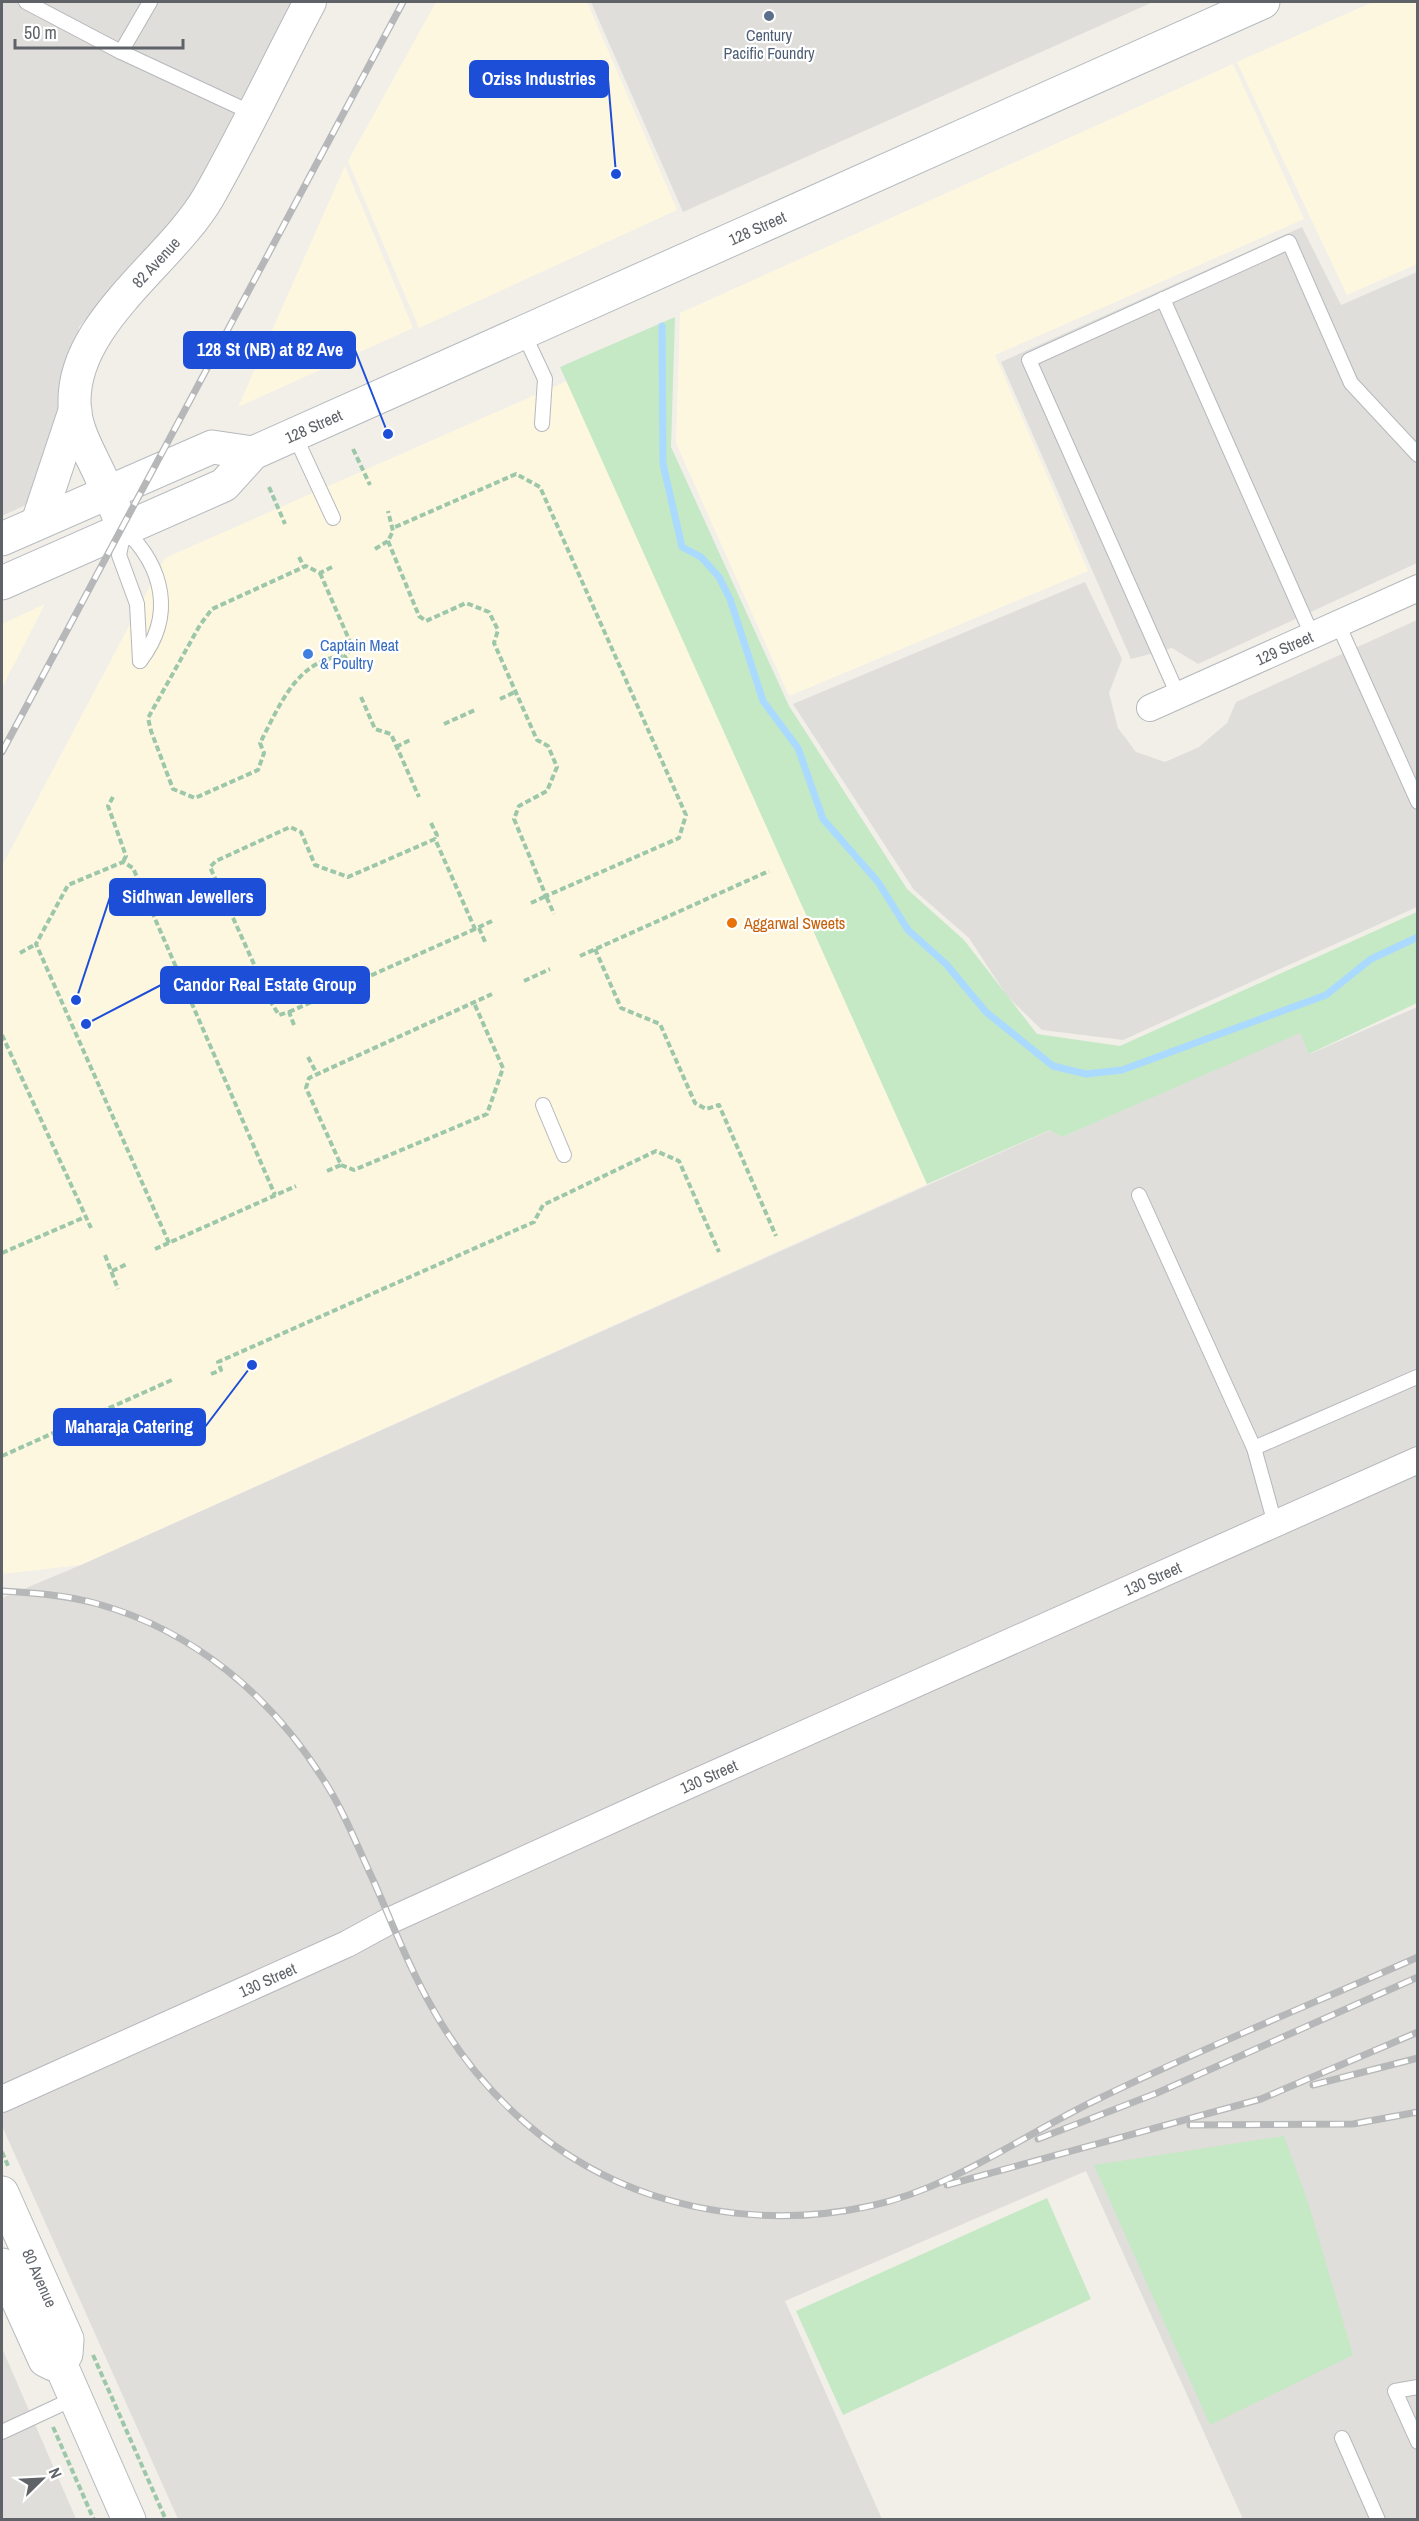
<svg xmlns="http://www.w3.org/2000/svg" width="1419" height="2521" font-family="'Archivo Narrow',sans-serif">
	<style>
		.commercial { fill: #fef7e0 }
		.industrial { fill: #e0deda }
		.green { fill: #c5e8c5 }
		.lines { fill: none; stroke-linecap: round; stroke-linejoin: round }
		.stream { stroke: #aadaff; stroke-width: 7 }
		.service-casing { stroke: #b5b8bc; stroke-width: 16 }
		.minor-casing { stroke: #b5b8bc; stroke-width: 28 }
		.tertiary-casing { stroke: #b5b8bc; stroke-width: 34 }
		.secondary-casing { stroke: #b6babf; stroke-width: 35 }
		.path { stroke: #9cc7a9; stroke-width: 4; stroke-dasharray: 6 3; stroke-linecap: butt }
		.service { stroke: #fff; stroke-width: 14 }
		.minor { stroke: #fff; stroke-width: 26 }
		.tertiary { stroke: #fff; stroke-width: 32 }
		.secondary { stroke: #fff; stroke-width: 33 }
		.rail-casing { stroke: #b6b7b8; stroke-width: 7 }
		.rail { stroke: #fff; stroke-width: 4.5; stroke-dasharray: 14; stroke-linecap: butt }
		.service-dot { fill: #5c6f8a; stroke: #fff; stroke-width: 2 }
		.shop-dot { fill: #3f7fe0; stroke: #fff; stroke-width: 2 }
		.food-dot { fill: #e8710a; stroke: #fff; stroke-width: 2 }
		.labels { text-anchor: middle; stroke-width: 4.5; stroke-linejoin: round; paint-order: stroke }
		.service-label { font-size: 16px; fill: #4e5e75; stroke: #fff }
		.street-label { font-size: 16px; fill: #5f6368; stroke: #fff }
		.shop-label { font-size: 16px; fill: #366cbe; stroke: #fff; text-anchor: start }
		.food-label { font-size: 16px; fill: #c56008; stroke: #fff; text-anchor: start }
		.leader { fill: none; stroke: #1d4ed8; stroke-width: 2 }
		.callout-dot { fill: #1d4ed8; stroke: #fff; stroke-width: 2 }
		.callout { fill: #1d4ed8; stroke: #1d4ed8; stroke-width: 2 }
		.callout-label { font-size: 18px; text-anchor: middle; font-weight: bold; fill: #fff }
	</style>
	<rect width="100%" height="100%" fill="#f1efe8"/>
	<!-- commercial -->
	<g class="commercial">
		<polygon points="436,2 587,2 677,210 419,328 348,161"/>
		<polygon points="1373,2 1417,2 1417,264 1347,295 1237,62"/>
		<polygon points="1233,64 1304,219 995,355 1088,571 789,696 676,443 680,313"/>
		<polygon points="345,166 413,328 238,407"/>
		<polygon points="567,381 927,1184 81,1565 2,1574 2,866 165,558"/>
		<polygon points="45,604 2,688 2,624"/>
	</g>
	<!-- industrial -->
	<g class="industrial">
		<polygon points="2,2 320,2 203,184 79,327 67,448 32,502 2,516"/>
		<polygon points="591,2 1153,2 683,212"/>
		<polygon points="1302,227 1341,305 1417,272 1417,563 1198,664 1172,648 1131,659 1001,362"/>
		<polygon points="1085,582 1122,659 1109,693 1118,728 1136,752 1165,762 1199,747 1227,723 1236,702 1417,620 1417,907 1123,1040 1042,1030 1007,996 969,938 914,890 793,704"/>
		<polygon points="1417,1007 1417,2519 1243,2519 1086,2171 785,2301 882,2519 178,2519 2,2126 2,1598 81,1565 1051,1130 1062,1137 1300,1032 1310,1054"/>
		<polygon points="2,2348 76,2519 2,2519"/>
	</g>
	<!-- green -->
	<g class="green">
		<polygon points="675,317 671,447 789,706 907,889 964,940 1037,1034 1120,1046 1417,912 1417,1003 1309,1054 1300,1033 1062,1137 1050,1130 927,1184 560,367"/>
		<polygon points="1284,2136 1308,2202 1353,2355 1210,2425 1094,2165"/>
		<polygon points="1047,2198 1091,2299 843,2415 796,2311"/>
	</g>
	<g class="lines">
		<!-- stream -->
		<polyline class="stream" points="662,326 663,464 682,547 701,557 719,577 730,599 763,701 798,748 823,819 878,882 908,930 946,964 986,1012 1053,1066 1086,1074 1122,1070 1326,995 1371,959 1418,937"/>
		<defs>
			<g id="service">
				<polyline points="26,2 121,52 252,113"/>
				<polyline points="121,52 150,2"/>
				<polyline points="1163,299 1312,635"/>
				<polyline points="523,332 545,379 542,424"/>
				<polyline points="294,434 333,518"/>
				<path d="M124,529c40,38 51,87 16,132"/>
				<polyline points="124,531 119,555 137,604 140,661"/>
				<polyline points="1338,624 1418,802"/>
				<polyline points="1178,695 1029,360 1289,242 1351,383 1418,455"/>
				<polyline points="543,1105 564,1155"/>
				<polyline points="1139,1195 1254,1448 1275,1524"/>
				<polyline points="1254,1448 1417,1377"/>
				<polyline points="1418,2387 1395,2391 1418,2442"/>
				<polyline points="2,2432 75,2398"/>
				<polyline points="1342,2438 1378,2520"/>
			</g>
			<g id="minor">
				<path id="s1" d="M1150,708l268,-120"/>
				<path id="s2" d="M2,2099l345,-155 44,-24 260,-118 767,-342"/>
			</g>
			<g id="tertiary">
				<path id="s3" d="M124,529c-8,-18 -15,-36 -24,-54 -9,-20 -22,-41 -25,-64 -9,-85 96,-148 134,-215 36,-63 67,-130 101,-194"/>
			</g>
			<g id="secondary">
				<polyline points="38,522 75,411"/>
				<polyline points="2,539 212,447 253,453"/>
				<path id="s4" d="M2,583l222,-98 29,-32 1010,-451"/>
				<path id="s5" d="M2,2193l65,146 -1,15 -6,9"/>
				<polyline points="2,2265 45,2360 53,2364 60,2363"/>
				<polyline points="60,2363 129,2520"/>
			</g>
		</defs>
		<!-- service casing -->
		<use href="#service" class="service-casing"/>
		<!-- minor casing -->
		<use href="#minor" class="minor-casing"/>
		<!-- tertiary casing -->
		<use href="#tertiary" class="tertiary-casing"/>
		<!-- secondary casing -->
		<use href="#secondary" class="secondary-casing"/>
		<!-- path -->
		<g class="path">
			<polyline points="353,449 370,485"/>
			<polyline points="269,487 285,524"/>
			<polyline points="388,541 419,616 426,621 466,603 489,612 498,630 494,643 537,740 548,746 557,767 547,791 519,806 514,819 546,896 679,838 686,815 540,487 516,474 393,528"/>
			<polyline points="375,549 388,541 393,531 388,511"/>
			<polyline points="299,557 304,567"/>
			<path d="M332,567l-12,6 -14,-7 -94,43 -12,16 -52,93 3,13 22,58 22,9 63,-28 6,-17 -4,-10c19,-36 37,-85 85,-87"/>
			<polyline points="320,573 351,644 350,650 345,656 350,670"/>
			<polyline points="361,697 375,729 391,734 419,797"/>
			<polyline points="500,699 515,692"/>
			<polyline points="444,724 475,710"/>
			<polyline points="396,747 412,739"/>
			<polyline points="113,797 108,806 126,856 123,862"/>
			<polyline points="431,823 437,835 435,839"/>
			<polyline points="531,903 546,896 554,914"/>
			<polyline points="479,928 486,944"/>
			<polyline points="595,949 621,1008 660,1024 695,1103 706,1109 719,1105 776,1236"/>
			<polyline points="20,953 36,944"/>
			<polyline points="580,956 769,871"/>
			<polyline points="524,981 550,969"/>
			<polyline points="289,1012 475,929"/>
			<polyline points="294,1025 289,1012 279,1015 272,1004 210,867 216,861 290,827 301,832 315,865 348,877 435,839 475,929 494,920"/>
			<polyline points="2,1035 91,1228"/>
			<polyline points="308,1057 317,1074"/>
			<polyline points="341,1165 354,1170 487,1114 503,1068 474,1003"/>
			<polyline points="327,1171 341,1165 306,1088 309,1078 492,994"/>
			<polyline points="169,1243 36,944 68,885 123,862 133,868 275,1195"/>
			<polyline points="155,1249 296,1186"/>
			<polyline points="2,1253 85,1217"/>
			<polyline points="105,1255 118,1289"/>
			<polyline points="112,1271 127,1264"/>
			<polyline points="211,1374 221,1370 218,1362 534,1222 543,1205 656,1151 679,1161 719,1252"/>
			<polyline points="2,1456 174,1379"/>
			<polyline points="2,2152 9,2168"/>
			<polyline points="93,2355 166,2520"/>
			<polyline points="53,2427 94,2520"/>
		</g>
		<!-- service -->
		<use href="#service" class="service"/>
		<!-- minor -->
		<use href="#minor" class="minor"/>
		<!-- tertiary -->
		<use href="#tertiary" class="tertiary"/>
		<!-- secondary -->
		<use href="#secondary" class="secondary"/>
		<defs>
			<g id="rail">
				<polyline points="2,752 403,2"/>
				<path d="M2,1591c32,2 65,4 96,13 96,27 173,92 225,175 21,32 35,69 51,103 19,43 36,88 60,129 48,85 124,153 218,184 70,23 146,27 218,11 82,-18 150,-69 224,-105 106,-52 216,-96 324,-144"/>
				<polyline points="1313,2085 1418,2058"/>
				<polyline points="1190,2125 1353,2124 1418,2112"/>
				<polyline points="1038,2139 1157,2093 1418,1977"/>
				<polyline points="947,2185 1261,2099 1418,2032"/>
			</g>
		</defs>
		<!-- rail casing -->
		<use href="#rail" class="rail-casing"/>
		<!-- rail -->
		<use href="#rail" class="rail"/>
	</g>
	<!-- markers -->
	<circle class="service-dot" cx="769" cy="16" r="6"/>
	<circle class="shop-dot" cx="308" cy="654" r="6"/>
	<circle class="food-dot" cx="732" cy="923" r="6"/>
	<g class="labels">
		<!-- service labels -->
		<g class="service-label">
			<text x="769" y="41">Century<tspan x="769" dy="18">Pacific Foundry</tspan></text>
		</g>
		<!-- street labels -->
		<g class="street-label">
			<text dy="6" stroke="none"><textPath href="#s4" startOffset="838">128 Street</textPath></text>
			<text dy="6" stroke="none"><textPath href="#s3" startOffset="303">82 Avenue</textPath></text>
			<text dy="6" stroke="none"><textPath href="#s4" startOffset="352">128 Street</textPath></text>
			<text dy="6" stroke="none"><textPath href="#s1" startOffset="147">129 Street</textPath></text>
			<text dy="6" stroke="none"><textPath href="#s2" startOffset="1263">130 Street</textPath></text>
			<text dy="6" stroke="none"><textPath href="#s2" startOffset="777">130 Street</textPath></text>
			<text dy="6" stroke="none"><textPath href="#s2" startOffset="291">130 Street</textPath></text>
			<text dy="6" stroke="none"><textPath href="#s5" startOffset="93">80 Avenue</textPath></text>
		</g>
		<!-- shop labels -->
		<g class="shop-label">
			<text x="320" y="651">Captain Meat<tspan x="320" dy="18">&amp; Poultry</tspan></text>
		</g>
		<!-- food labels -->
		<g class="food-label">
			<text x="744" y="929">Aggarwal Sweets</text>
		</g>
	</g>
	<!-- callouts -->
	<path class="leader" d="M616 174L608 79M388 434L355 350M76 1000L110 897M86 1024L161 985M252 1365L205 1427"/>
	<g class="callout-dot">
		<circle cx="616" cy="174" r="6"/>
		<circle cx="388" cy="434" r="6"/>
		<circle cx="76" cy="1000" r="6"/>
		<circle cx="86" cy="1024" r="6"/>
		<circle cx="252" cy="1365" r="6"/>
	</g>
	<g class="callout">
		<rect x="470" y="61" width="138" height="36" rx="6"/>
		<rect x="184" y="332" width="171" height="36" rx="6"/>
		<rect x="110" y="879" width="155" height="36" rx="6"/>
		<rect x="161" y="967" width="208" height="36" rx="6"/>
		<rect x="54" y="1409" width="151" height="36" rx="6"/>
	</g>
	<g class="callout-label">
		<text x="539" y="85">Oziss Industries</text>
		<text x="270" y="356">128 St (NB) at 82 Ave</text>
		<text x="188" y="903">Sidhwan Jewellers</text>
		<text x="265" y="991">Candor Real Estate Group</text>
		<text x="129" y="1433">Maharaja Catering</text>
	</g>
	<!-- border -->
	<rect width="1419" height="2521" fill="none" stroke="#5f6368" stroke-width="6"/>
	<!-- north arrow -->
	<g transform="translate(42 2479) rotate(66)" stroke="#ffffff" stroke-width="4.5" paint-order="stroke">
	<path d="M0-4.5L10 22L0 15L-10 22Z" fill="#5f6368"/>
	<text y="-9" font-size="16" font-weight="bold" text-anchor="middle" fill="#5f6368">N</text>
	</g>
	<!-- scale -->
	<path d="M15 39v9h168v-9" fill="none" stroke="#5f6368" stroke-width="3"/>
	<text x="24" y="39" font-size="18" fill="#5f6368" stroke="#ffffff" stroke-width="4.5" paint-order="stroke">50 m</text>
</svg>
